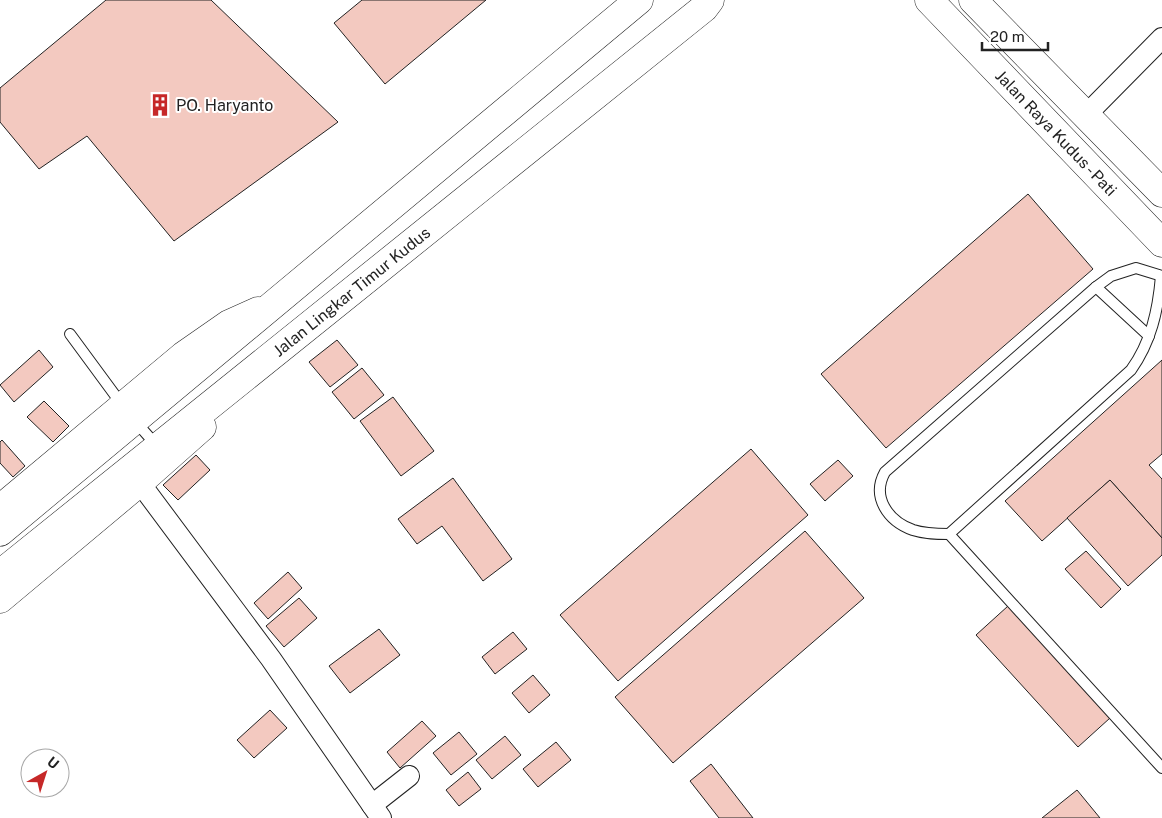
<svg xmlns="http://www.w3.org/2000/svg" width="1162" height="818" font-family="'Public Sans',sans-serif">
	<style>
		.building { fill: #f3c9c0; stroke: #222 }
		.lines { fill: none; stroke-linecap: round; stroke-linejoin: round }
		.lane-casing { stroke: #222; stroke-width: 12 }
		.street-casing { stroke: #222; stroke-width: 22 }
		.secondary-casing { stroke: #222; stroke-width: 29 }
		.highway-casing { stroke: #222; stroke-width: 29 }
		.lane { stroke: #fff; stroke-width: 10 }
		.street { stroke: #fff; stroke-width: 20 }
		.secondary { stroke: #fff; stroke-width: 28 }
		.highway { stroke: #fff; stroke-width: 28 }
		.labels { text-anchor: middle; stroke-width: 4; stroke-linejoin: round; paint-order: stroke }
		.poi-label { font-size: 16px; fill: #222; stroke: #fff; text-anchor: start }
		.street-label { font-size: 16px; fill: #222; stroke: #fff }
	</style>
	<rect width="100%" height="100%" fill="#fff"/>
	<!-- building -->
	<g class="building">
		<polygon points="106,0 211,0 338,122 174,241 87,136 39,169 0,122 0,88"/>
		<polygon points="362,0 486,0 385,84 334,23"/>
		<polygon points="1028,194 1093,269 886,448 821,374"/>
		<polygon points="337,340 358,365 330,387 309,362"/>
		<polygon points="39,350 53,367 14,402 0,385"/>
		<polygon points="1162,360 1162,454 1149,465 1162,479 1162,538 1110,480 1042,541 1005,501"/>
		<polygon points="362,368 384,395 354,419 332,392"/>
		<polygon points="393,397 434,451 401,476 360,421"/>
		<polygon points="44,401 69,426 53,442 27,417"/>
		<polygon points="2,440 25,466 13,477 0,463 0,442"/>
		<polygon points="751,449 808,515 618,681 560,615"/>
		<polygon points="196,455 210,470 178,500 163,485"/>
		<polygon points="838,460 853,476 825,501 810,484"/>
		<polygon points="453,478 512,559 483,581 442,526 417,544 398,519"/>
		<polygon points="1110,480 1162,538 1162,555 1128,586 1067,518"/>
		<polygon points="805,531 864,598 673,763 615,697"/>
		<polygon points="1086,551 1121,589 1101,608 1065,569"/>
		<polygon points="288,572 302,588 268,619 254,603"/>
		<polygon points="299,598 317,618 284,647 266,626"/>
		<polygon points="1008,606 1110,718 1078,747 976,635"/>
		<polygon points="379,629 400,655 350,693 329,666"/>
		<polygon points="513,632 527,649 495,674 482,657"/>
		<polygon points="533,675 550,695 529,713 512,693"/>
		<polygon points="270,710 287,728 254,758 237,740"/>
		<polygon points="422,721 436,736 400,768 387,752"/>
		<polygon points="459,732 477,754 451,775 433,753"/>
		<polygon points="505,736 521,755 492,779 476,760"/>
		<polygon points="556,742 571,760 538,787 523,769"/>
		<polygon points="711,764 753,818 719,818 690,781"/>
		<polygon points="468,772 481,789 459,806 446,790"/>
		<polygon points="1077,790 1100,818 1042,818"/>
	</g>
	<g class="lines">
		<defs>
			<g id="lane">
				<path d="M1162,276l-26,-8 -25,8 -15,11 -211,185c-14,25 3,49 28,58 12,4 24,4 36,4l213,234"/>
				<polyline points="1096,287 1149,336"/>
				<polyline points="70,334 123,406"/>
				<polyline points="135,421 157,446"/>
				<path d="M949,534l182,-164c20,-28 27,-59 30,-94"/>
			</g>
			<g id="street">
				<polyline points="1086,115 1162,38"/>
				<polyline points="131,471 271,659 381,818"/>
				<polyline points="372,805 409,776"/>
			</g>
			<g id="secondary">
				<polyline points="0,509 183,356 229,324 258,311"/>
				<polyline points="0,599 141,481 202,427"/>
			</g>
			<g id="highway">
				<path id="s1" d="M929,0l233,243"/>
				<polyline points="973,0 1162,193"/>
				<polyline points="0,532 639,0"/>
				<path id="s2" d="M0,574l704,-566 6,-8"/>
			</g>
		</defs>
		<!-- lane casing -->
		<use href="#lane" class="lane-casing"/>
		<!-- street casing -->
		<use href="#street" class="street-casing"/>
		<!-- secondary casing -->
		<use href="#secondary" class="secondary-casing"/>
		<!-- highway casing -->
		<use href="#highway" class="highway-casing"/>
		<!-- lane -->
		<use href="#lane" class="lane"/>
		<!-- street -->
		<use href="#street" class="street"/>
		<!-- secondary -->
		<use href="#secondary" class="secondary"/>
		<!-- highway -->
		<use href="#highway" class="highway"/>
	</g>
	<!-- icons -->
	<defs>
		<symbol id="building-bare" viewBox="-9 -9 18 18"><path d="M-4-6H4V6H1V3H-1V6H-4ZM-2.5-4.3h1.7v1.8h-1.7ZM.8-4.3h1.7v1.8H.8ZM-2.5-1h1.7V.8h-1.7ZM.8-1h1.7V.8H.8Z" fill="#c62828" stroke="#fff" stroke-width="2.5" paint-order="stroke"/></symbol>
	</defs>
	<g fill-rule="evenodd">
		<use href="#building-bare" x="144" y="89" width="32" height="32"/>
	</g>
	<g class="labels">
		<!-- poi labels -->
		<g class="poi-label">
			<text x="176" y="111">PO. Haryanto</text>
		</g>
		<!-- street labels -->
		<g class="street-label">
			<text dy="6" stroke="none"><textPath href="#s1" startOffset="184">Jalan Raya Kudus - Pati</textPath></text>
			<text dy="6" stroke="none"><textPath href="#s2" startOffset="451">Jalan Lingkar Timur Kudus</textPath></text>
		</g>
	</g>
	<!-- north arrow -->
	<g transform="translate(45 773) rotate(39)"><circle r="24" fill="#ffffff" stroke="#a7a7a7"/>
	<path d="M0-4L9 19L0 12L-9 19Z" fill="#c62828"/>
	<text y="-8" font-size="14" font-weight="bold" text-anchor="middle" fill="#222222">U</text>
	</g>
	<!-- scale -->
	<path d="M982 42v8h66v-8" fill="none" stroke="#222222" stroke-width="2.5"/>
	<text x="990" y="42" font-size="15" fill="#222222" stroke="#ffffff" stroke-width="4" paint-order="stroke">20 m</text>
</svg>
